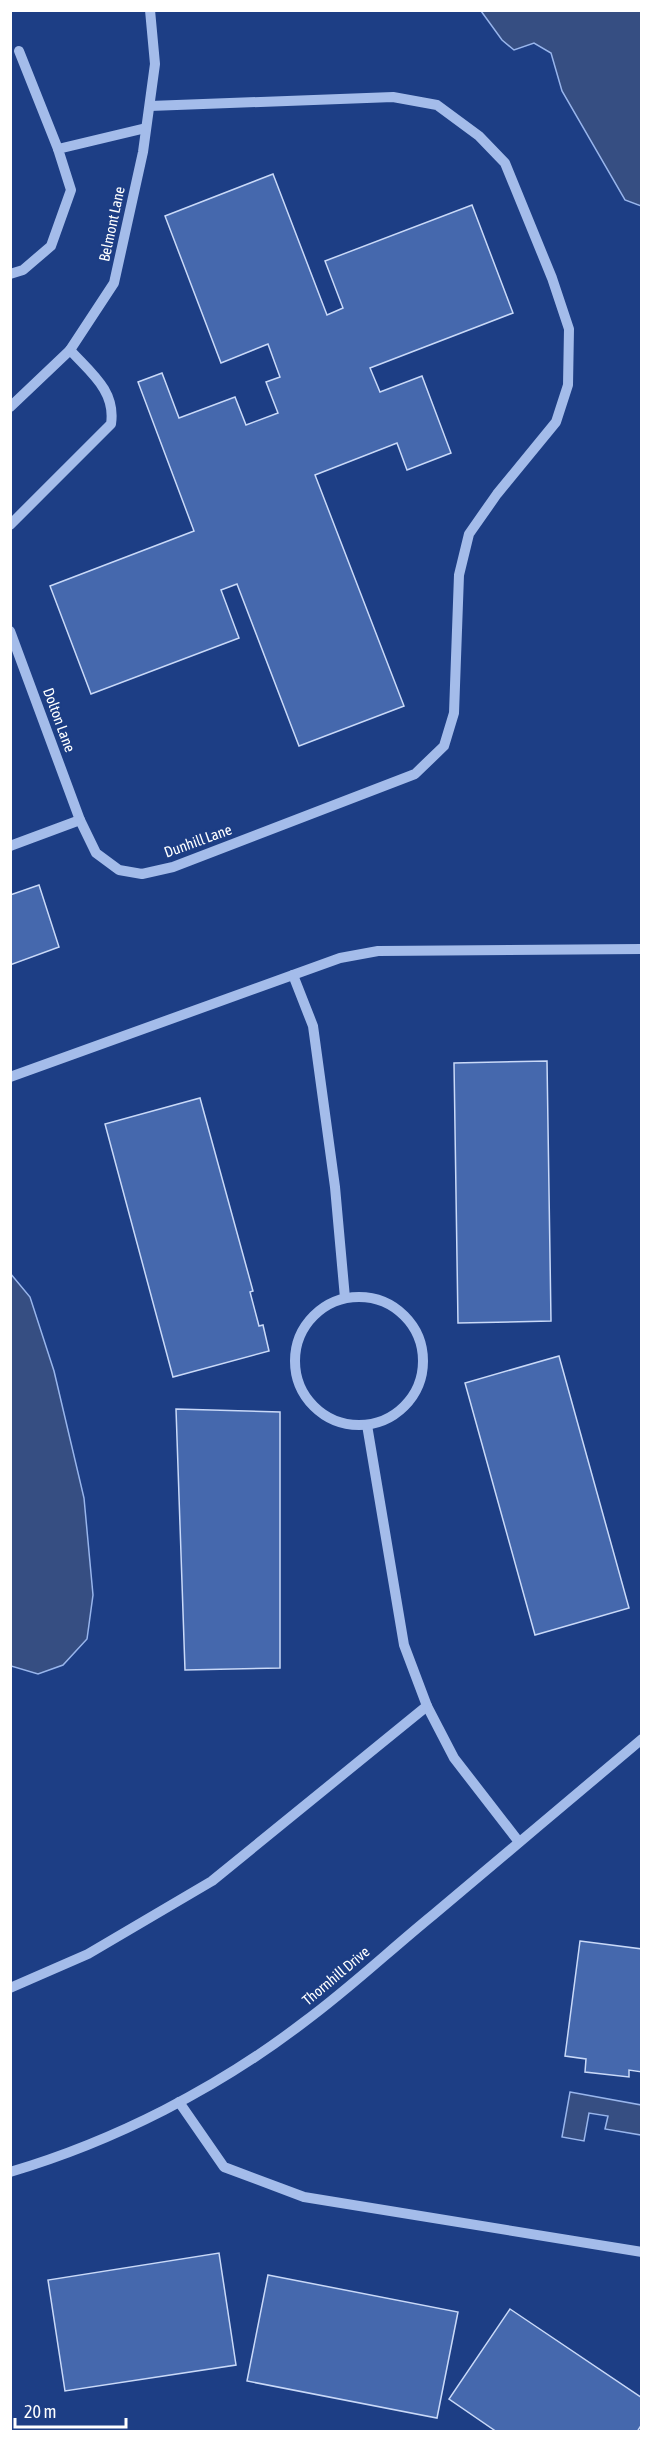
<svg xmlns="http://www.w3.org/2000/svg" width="652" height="2442" font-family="'Asap Condensed',sans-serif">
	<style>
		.water { fill: #364e82; stroke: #98b5ec; stroke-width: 1.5 }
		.building { fill: #4568ad; stroke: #c9d9f8; stroke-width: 1.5 }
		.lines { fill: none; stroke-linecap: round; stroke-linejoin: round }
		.minor { stroke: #a4bcea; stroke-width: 10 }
		.labels { text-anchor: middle; stroke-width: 4.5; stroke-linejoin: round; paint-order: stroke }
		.street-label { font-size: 15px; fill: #fff; stroke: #1d3e85 }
	</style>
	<rect width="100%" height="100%" fill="#1d3e85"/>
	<!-- water -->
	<g class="water">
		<polygon points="481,11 641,11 641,206 625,200 562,91 551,53 534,43 514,50 502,40"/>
		<polygon points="10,1273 30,1297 54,1371 84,1498 93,1595 87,1639 63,1665 38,1674 11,1666"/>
		<polygon points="570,2092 641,2105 641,2135 605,2129 608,2116 589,2113 584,2141 562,2137"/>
	</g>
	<!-- building -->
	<g class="building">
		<polygon points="273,174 327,315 343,308 325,261 472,205 513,313 370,368 380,392 422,376 451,453 407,470 397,443 315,475 404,706 299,746 237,584 221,590 239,638 91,694 50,586 194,531 138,382 162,373 179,418 235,397 246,425 278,413 266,382 280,377 268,344 221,363 165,216"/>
		<polygon points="39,885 59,947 10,965 10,895"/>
		<polygon points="547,1061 551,1321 458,1323 454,1063"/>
		<polygon points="200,1098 253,1291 250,1292 259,1326 263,1325 269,1351 173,1377 105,1124"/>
		<polygon points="559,1356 629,1608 535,1635 465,1383"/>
		<polygon points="176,1409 280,1412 280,1668 185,1670"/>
		<polygon points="580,1941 642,1949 642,2072 629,2070 629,2077 585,2072 586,2059 565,2056"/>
		<polygon points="219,2253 236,2365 65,2391 48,2280"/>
		<polygon points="268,2275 458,2312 437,2418 247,2381"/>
		<polygon points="510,2309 642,2398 642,2424 637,2432 497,2432 449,2399"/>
	</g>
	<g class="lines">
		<!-- minor -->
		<g class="minor">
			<polyline points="19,51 58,149"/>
			<polyline points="10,274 23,270 51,246 71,190 58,149 146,128"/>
			<polyline points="10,407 70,350 114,283 143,152 155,64 150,10"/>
			<path d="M10,525l101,-101c5,-33 -20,-51 -41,-74"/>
			<polyline points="10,631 80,820 96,853 119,870 142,874 173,867 415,774 444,746 454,713 459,575 469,534 497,494 556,422 568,385 569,329 552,278 505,163 479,136 437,105 393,97 150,106"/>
			<polyline points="10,846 80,820"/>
			<polyline points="293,975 313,1026 335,1187 345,1298"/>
			<polyline points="10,1077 340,958 378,951 642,949"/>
			<circle cx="359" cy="1361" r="64"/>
			<polyline points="367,1425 404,1645 427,1706 454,1758 519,1842"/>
			<polyline points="10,1988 88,1954 212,1881 427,1706"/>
			<polyline points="179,2102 224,2167 304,2197 642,2252"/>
			<path d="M10,2172c105,-31 208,-84 294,-150 45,-33 86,-72 129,-107 70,-59 139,-117 209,-176"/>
		</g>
	</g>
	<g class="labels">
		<!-- street labels -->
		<g class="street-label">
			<text transform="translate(112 224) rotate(-78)" y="5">Belmont Lane</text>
			<text transform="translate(59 720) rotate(70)" y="5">Dolton Lane</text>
			<text transform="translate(198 841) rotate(-20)" y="5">Dunhill Lane</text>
			<text transform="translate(336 1976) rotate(-40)" y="5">Thornhill Drive</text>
		</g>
	</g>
	<!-- border -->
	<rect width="652" height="2442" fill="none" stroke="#ffffff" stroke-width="24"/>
	<!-- scale -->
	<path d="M15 2418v9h111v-9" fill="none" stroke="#ffffff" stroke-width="3"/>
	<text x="24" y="2418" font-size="18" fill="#ffffff" stroke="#1d3e85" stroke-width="4.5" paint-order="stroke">20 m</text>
</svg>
